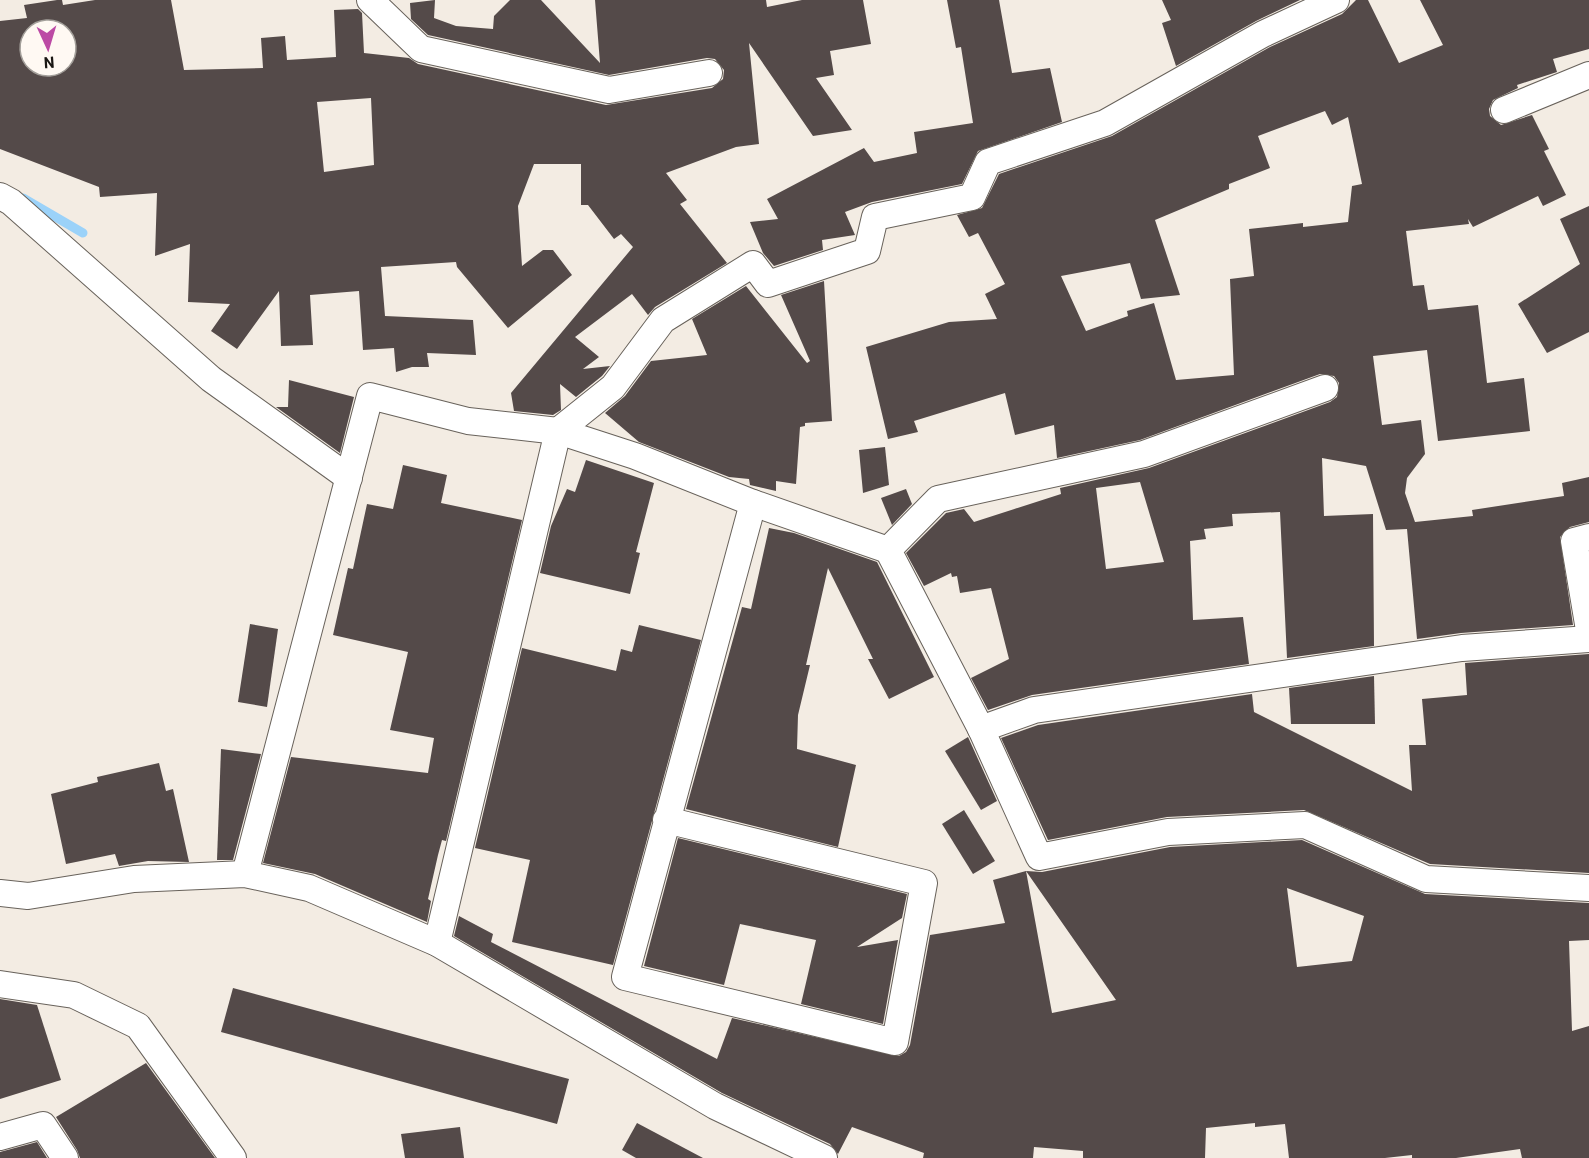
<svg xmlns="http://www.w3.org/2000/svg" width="1589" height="1158" font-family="Barlow,sans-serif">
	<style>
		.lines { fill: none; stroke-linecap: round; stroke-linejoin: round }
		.stream { stroke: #9bd2f9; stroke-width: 9 }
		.building { fill: #544a49; fill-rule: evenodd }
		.street-casing { stroke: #68625b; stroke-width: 28 }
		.street { stroke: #fff; stroke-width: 26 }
	</style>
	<rect width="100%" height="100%" fill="#f3ece3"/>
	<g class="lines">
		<!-- stream -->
		<polyline class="stream" points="23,198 83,233"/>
	</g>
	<!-- building -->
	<g class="building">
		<path d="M57,0h5l1,5 32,-5h76l13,70 79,-2 -2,-30 24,-2 2,24 49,-3 -2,-47 24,-1 4,4 2,40 45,5 9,6 188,41 106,-17 11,-9 1,-9 -9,-11 -8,-1 -98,17 -181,-40 -17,-16 -1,-16 25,-3 -1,18 22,8 37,3 1,-13 16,-16h31l59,63 -5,-63h171l1,7 35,-7h61l8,44 -41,7 4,24 -18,3 36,52 -39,6 -64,-93 10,101 -23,3 -70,26 21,27 -7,4 47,59 -72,44 -7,8 -16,-21 -57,43 24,20 -16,12 27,-3 -8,10 -26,21 -16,-13 1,26 -8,5 -39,-4 -3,-18 122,-146 -12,-13 -7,5 -26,-34h-7v-41h-47l-16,42 4,60 21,-16h10l19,25 -64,53 -51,-61 -1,-5 -75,5 4,49 88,4 3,35 -49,-2 2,14h-17l-16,5 -2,-24 -31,2 -4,-59 -49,4 3,50 -32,1 -2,-55 -42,58 -26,-18 19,-27 -42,-2 2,-58 -35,12 2,-63 -57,4 -1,-10 -99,-38v-128l27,-3 -3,-13zM30,30h36v36h-36zM371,98l3,67 -50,7 -7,-70z"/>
		<polygon points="947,0 999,0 1012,73 1050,68 1062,122 978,151 962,184 872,202 845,212 855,235 822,240 823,250 774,266 763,253 750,222 778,219 767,199 864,148 874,162 917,153 914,132 973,123 961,47 956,48"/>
		<polygon points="1162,0 1300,0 1256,21 1176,66 1162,23 1171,20"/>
		<path d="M1356,0h12l31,63 44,-18 -23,-45h169v49l-36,10 4,13 -40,13 1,3 -25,12 -4,9 1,7 11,9 31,-10 17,34 -5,2 22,44 -23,11 -5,-10 -65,31 -5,-8 1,5 -63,7 7,55 11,-1 4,25 50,-5 9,78 37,-5 6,53 -92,10 -11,-91 -54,6 9,69 39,-5 4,34 -18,24 -2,15 10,29 58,-6 -1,-6 92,-14 -2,-13 27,-6v45l-19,5 -10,10 13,88 -112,8 -44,6 -10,-110 -21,1 -20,-64 -44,-8 2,58 49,-2 1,132 -87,12 -7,-146 -48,2 1,12 -29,3 2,10 -16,2 3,79 50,-3 6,47 -217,31 -44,15 -17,-32 38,-19 -18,-71 -31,5 -3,-17 -5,1 -1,-4 -27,13 -18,-33 40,-40 18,-4 10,13 87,-28 -1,-6 89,-20 181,-66 7,-5 2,-14 -5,-7 -14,-2 -180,66 -83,18 -3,-33 -39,10 -10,-42 -91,28 4,11 -30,7 -22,-92 83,-25 48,-3 -12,-25 20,-10 -27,-51 -9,4 -12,-22 25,-7 17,-34 113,-38 158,-89 72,-33zM1325,111l7,14 16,-8 14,67 -10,2 -4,36 -45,5v-4l-54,6 5,47 -24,3 4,96 -58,5 -22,-77 -27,8 1,5 -42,15 -25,-55 69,-13 11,36 39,-4 -25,-75 74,-31v-5l41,-16 -12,-32zM1140,482l24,80 -58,7 -10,-81z"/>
		<polygon points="1589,206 1589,332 1547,353 1518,304 1580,264 1560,219"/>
		<polygon points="824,281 832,421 805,423 805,426 800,427 796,484 776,481 776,491 750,485 749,479 729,477 639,442 605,413 625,396 651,361 707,355 692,319 746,286 807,363 810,361 781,295"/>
		<polygon points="289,380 354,397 340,453 276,407 288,407"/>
		<polygon points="885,447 889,485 863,493 859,450"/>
		<polygon points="586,460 654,483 636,552 640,553 630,594 540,573 551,526 567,489 575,492"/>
		<polygon points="403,465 447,475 441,503 522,520 446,841 442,840 438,855 428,899 431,901 427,922 315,874 263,863 291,757 428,773 434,738 390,730 408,652 333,635 348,568 353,569 367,504 393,509"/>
		<polygon points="906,489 912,504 892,525 881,498"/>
		<polygon points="769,528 794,533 877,562 934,677 889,699 868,659 873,659 828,568 806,665 810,665 798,715 797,749 856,765 838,847 686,809 742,607 751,609"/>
		<polygon points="250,624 278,629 267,707 238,702"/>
		<polygon points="639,625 701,640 613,965 512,942 530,860 475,848 522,648 616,671 621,649 632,652"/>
		<polygon points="1589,654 1589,873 1430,864 1304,810 1167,817 1048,840 1001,738 1038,725 1252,694 1254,712 1412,791 1409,745 1426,745 1422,699 1467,695 1465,663"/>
		<polygon points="1374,676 1375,724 1291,724 1289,688"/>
		<polygon points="968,737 997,801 981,810 945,751"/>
		<polygon points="221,749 261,754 233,860 217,860"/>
		<polygon points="159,763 166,791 173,789 189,862 148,861 119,866 115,854 66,864 51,794 98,782 97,777"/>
		<polygon points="964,810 995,861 973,874 942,824"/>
		<polygon points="678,838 907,894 902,918 857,947 898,940 883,1024 801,1004 816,940 740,924 724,985 644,966"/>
		<path d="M1302,840l123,54 164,9v37l-20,1 3,90 17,-5v132h-67l-2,-9 -64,9h-44v-3l-27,3h-96l-4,-34 -30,3v-4l-49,5 -1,30h-122v-7l-49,-4 -1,11h-110l1,-5 -72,-26 -14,27 -8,-10 -108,-51 -268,-157 5,-20 34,18 -2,8 226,117 15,-41 167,38 7,-4 4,-7 20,-110 75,-12 -12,-43 33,-9 26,142 64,-13 -90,-129 16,1 128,-25zM1287,888l77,28 -12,45 -55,6z"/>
		<polygon points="233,988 569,1079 557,1124 221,1032"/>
		<polygon points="0,999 37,1005 61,1080 0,1099"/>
		<polygon points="146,1063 215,1158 80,1158 77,1150 56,1117"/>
		<polygon points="637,1123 703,1158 636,1158 622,1150"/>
		<polygon points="460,1127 464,1158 405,1158 401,1134"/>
		<polygon points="37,1142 47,1158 0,1158 0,1152"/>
	</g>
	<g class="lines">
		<defs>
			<g id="street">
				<polyline points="370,0 421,49 609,90 709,73"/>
				<polyline points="1504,110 1589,75"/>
				<polyline points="0,196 11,202 211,379 349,478"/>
				<polyline points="1325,388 1144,454 938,499 888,550 981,729 1039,857 1168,832 1305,825 1426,879 1589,888"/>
				<polyline points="1589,537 1574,541 1589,630"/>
				<polyline points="981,729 1034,710 1462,648 1589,639"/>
				<polyline points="666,820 924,883 895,1042 625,977 753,503"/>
				<polyline points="245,874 370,396 468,421 558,431 635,456 753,503 888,550"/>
				<polyline points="0,893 28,896 134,879 245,874 309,888 437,943 715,1106 824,1158"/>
				<polyline points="437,943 558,431 613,387 663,320 753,264 768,284 867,251 875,217 972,197 988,162 1105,123 1263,34 1336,0"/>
				<polyline points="0,984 74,995 138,1026 233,1158"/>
				<polyline points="0,1137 43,1125 65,1158"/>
			</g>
		</defs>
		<!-- street casing -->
		<use href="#street" class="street-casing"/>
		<!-- street -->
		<use href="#street" class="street"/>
	</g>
	<!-- north arrow -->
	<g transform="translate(48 48) rotate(176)"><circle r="28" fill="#fff9f3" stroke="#a39f9a" stroke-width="1.5"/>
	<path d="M0-4.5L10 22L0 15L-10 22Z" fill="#bc4aa5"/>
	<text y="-9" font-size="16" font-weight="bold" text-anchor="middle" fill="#1a1714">N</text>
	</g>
</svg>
